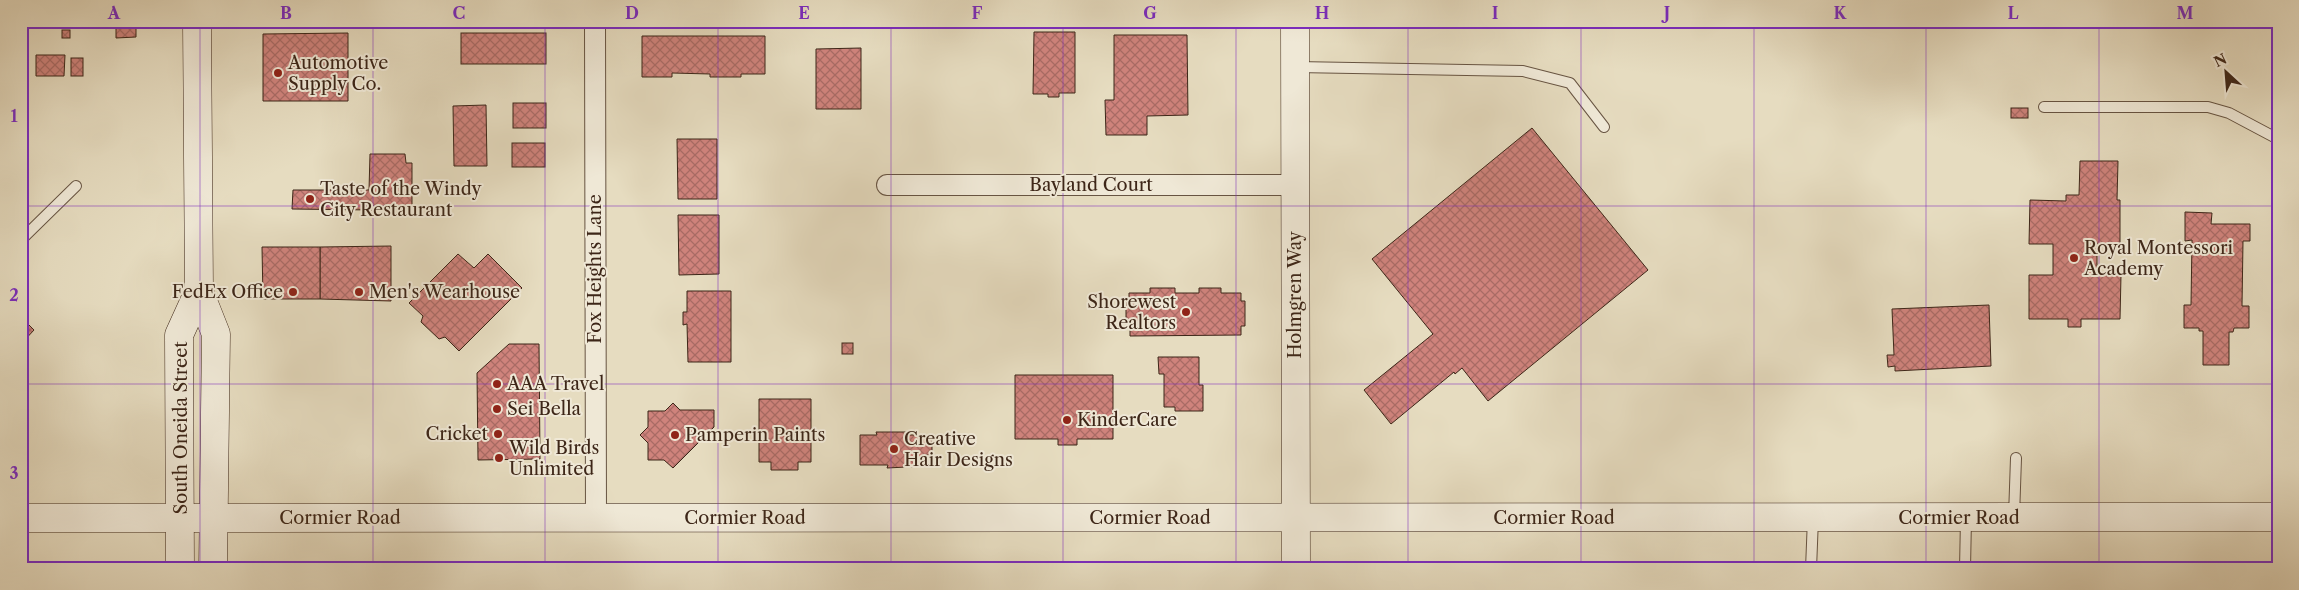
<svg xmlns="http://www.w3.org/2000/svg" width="2299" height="590" font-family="'Libre Caslon Text',serif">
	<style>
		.building { fill: url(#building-cross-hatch); stroke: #3d2618 }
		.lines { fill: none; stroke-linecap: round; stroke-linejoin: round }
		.lane-casing { stroke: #675442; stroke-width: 12 }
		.street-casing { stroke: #675442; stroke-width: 22 }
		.secondary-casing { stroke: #3d2618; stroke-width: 29 }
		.lane { stroke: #efe8d6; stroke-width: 10 }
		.street { stroke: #efe8d6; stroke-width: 20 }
		.secondary { stroke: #efe8d6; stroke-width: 28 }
		.grid { fill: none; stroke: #7b2cbf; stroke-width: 1; stroke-opacity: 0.55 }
		.poi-dot { fill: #8f2418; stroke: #efe8d6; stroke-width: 2 }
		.labels { text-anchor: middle; stroke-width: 4; stroke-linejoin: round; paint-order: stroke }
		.poi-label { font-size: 18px; fill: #3d2618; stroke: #efe8d6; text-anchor: start }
		.street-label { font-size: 18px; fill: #3d2618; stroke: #efe8d6 }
		.neatline { fill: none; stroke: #7b2cbf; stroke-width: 2 }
		.grid-label { font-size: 16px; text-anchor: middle; font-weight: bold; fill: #7b2cbf }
	</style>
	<defs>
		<pattern id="building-cross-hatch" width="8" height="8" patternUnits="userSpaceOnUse" patternTransform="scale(1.25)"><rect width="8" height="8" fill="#cf837c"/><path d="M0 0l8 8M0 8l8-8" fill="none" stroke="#a96b65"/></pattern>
	</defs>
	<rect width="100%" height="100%" fill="#e6dcc0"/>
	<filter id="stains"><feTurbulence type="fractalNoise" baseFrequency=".004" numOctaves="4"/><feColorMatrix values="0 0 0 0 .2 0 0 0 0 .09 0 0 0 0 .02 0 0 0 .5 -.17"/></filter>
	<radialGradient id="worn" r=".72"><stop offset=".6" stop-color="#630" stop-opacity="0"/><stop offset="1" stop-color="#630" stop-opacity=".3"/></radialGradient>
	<!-- building -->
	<g class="building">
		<polygon points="102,21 136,21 136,37 116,38 116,23 102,23"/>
		<rect x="62" y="30" width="8" height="8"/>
		<polygon points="1034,32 1075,32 1075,93 1059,93 1059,97 1048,97 1048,94 1033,94"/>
		<polygon points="348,33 348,101 263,101 263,34"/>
		<rect x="461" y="33" width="85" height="31"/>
		<polygon points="1114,35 1187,35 1188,115 1147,116 1147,135 1106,135 1105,100 1114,100"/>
		<polygon points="642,36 765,36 765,74 741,74 741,77 710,77 710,74 672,73 672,77 642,77"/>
		<polygon points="861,48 861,109 816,109 816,49"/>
		<polygon points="36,55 65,55 64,76 36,76"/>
		<rect x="71" y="58" width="12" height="18"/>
		<rect x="513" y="103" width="33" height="25"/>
		<polygon points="486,105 487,166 454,166 453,106"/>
		<rect x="2011" y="108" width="17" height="10"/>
		<polygon points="1532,128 1648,270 1488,401 1462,368 1455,374 1454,372 1391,424 1364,390 1433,334 1372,259"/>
		<polygon points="677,139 717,139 717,199 678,199"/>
		<rect x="512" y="143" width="33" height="24"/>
		<polygon points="370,154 405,154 406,163 412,163 412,206 372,206 372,210 292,209 293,190 369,190"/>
		<polygon points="2080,161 2118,161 2117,200 2120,200 2120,244 2097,244 2097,275 2121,275 2120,319 2081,319 2081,327 2068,327 2068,319 2029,319 2029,275 2053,275 2053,244 2029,244 2030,200 2066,201 2066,195 2079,195"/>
		<polygon points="2185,212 2212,213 2211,224 2250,224 2250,241 2243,241 2242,306 2249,306 2249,328 2234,328 2233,332 2229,332 2229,365 2203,365 2203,331 2199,331 2199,328 2184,328 2184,305 2191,305 2192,240 2185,241"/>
		<polygon points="678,215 719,215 719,274 679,275"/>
		<polygon points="391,246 391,301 320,299 320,247"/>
		<polygon points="262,247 320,247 320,299 263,299"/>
		<polygon points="458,254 474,268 488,254 522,288 459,351 445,337 439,339 421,322 423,316 409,303"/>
		<polygon points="1150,288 1175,288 1175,293 1199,293 1199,288 1221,288 1221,293 1241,293 1241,301 1245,301 1245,326 1241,326 1241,335 1130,336 1130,327 1126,327 1126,300 1129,300 1129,293 1150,293"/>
		<polygon points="687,291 731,291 731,362 688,362 687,324 683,325 683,312 687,312"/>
		<polygon points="1989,305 1991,366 1895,371 1895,366 1888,367 1887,355 1894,355 1892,309"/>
		<polygon points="21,317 34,330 21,344"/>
		<rect x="842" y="343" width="11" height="11"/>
		<polygon points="509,344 539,344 540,459 478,460 477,373"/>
		<polygon points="1158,357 1199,357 1199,385 1203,385 1203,411 1175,411 1175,407 1164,407 1164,374 1159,374"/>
		<polygon points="1015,375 1113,375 1113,439 1077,439 1077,445 1058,445 1058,439 1015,439"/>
		<polygon points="759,399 811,399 811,462 798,462 798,470 771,470 771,462 759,462"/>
		<polygon points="673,403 680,410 714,410 714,427 673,468 664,460 648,460 648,443 640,435 648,427 648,411 665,411"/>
		<polygon points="876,432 906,432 906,435 926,435 926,439 932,438 932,455 926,455 926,466 887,468 888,465 860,465 860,435 877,435"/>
	</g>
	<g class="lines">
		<defs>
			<g id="lane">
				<polyline points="1296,67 1523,71 1570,83 1604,127"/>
				<polyline points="2044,107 2208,107 2229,113 2278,139"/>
				<polyline points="21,236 25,236 76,186"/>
				<polyline points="2014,517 2016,458"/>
				<polyline points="1811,569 1813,518"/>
				<polyline points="1965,569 1966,518"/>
			</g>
			<g id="street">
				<polyline points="595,21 596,518"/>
				<polyline points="887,185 1295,185"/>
			</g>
			<g id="secondary">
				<polyline points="197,21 199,291 216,334 213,569"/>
				<polyline points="1295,21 1296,569"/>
				<polyline points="21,518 2278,517"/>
				<polyline points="180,569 179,335 199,291"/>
			</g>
		</defs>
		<!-- lane casing -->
		<use href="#lane" class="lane-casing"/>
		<!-- street casing -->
		<use href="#street" class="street-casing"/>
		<!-- secondary casing -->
		<use href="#secondary" class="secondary-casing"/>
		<!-- lane -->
		<use href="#lane" class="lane"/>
		<!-- street -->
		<use href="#street" class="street"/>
		<!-- secondary -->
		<use href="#secondary" class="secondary"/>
	</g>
	<!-- grid -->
	<path class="grid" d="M200,21v548M373,21v548M545,21v548M718,21v548M891,21v548M1063,21v548M1236,21v548M1408,21v548M1581,21v548M1754,21v548M1926,21v548M2099,21v548M21,206h2257M21,384h2257"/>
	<!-- markers -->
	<g class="poi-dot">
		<circle cx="278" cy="73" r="5"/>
		<circle cx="310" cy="199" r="5"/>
		<circle cx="2074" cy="258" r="5"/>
		<circle cx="293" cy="292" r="5"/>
		<circle cx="359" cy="292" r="5"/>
		<circle cx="1186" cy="312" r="5"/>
		<circle cx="497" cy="384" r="5"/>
		<circle cx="497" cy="409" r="5"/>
		<circle cx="1067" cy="420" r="5"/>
		<circle cx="498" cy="434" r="5"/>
		<circle cx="675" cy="435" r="5"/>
		<circle cx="894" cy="449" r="5"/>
		<circle cx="499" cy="458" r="5"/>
	</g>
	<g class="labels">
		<!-- poi labels -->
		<g class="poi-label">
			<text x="288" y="69">Automotive<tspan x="288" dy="21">Supply Co.</tspan></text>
			<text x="320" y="195">Taste of the Windy<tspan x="320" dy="21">City Restaurant</tspan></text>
			<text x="2084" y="254">Royal Montessori<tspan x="2084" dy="21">Academy</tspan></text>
			<text x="283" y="298" text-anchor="end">FedEx Office</text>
			<text x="369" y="298">Men's Wearhouse</text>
			<text x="1176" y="308" text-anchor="end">Shorewest<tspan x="1176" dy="21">Realtors</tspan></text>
			<text x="507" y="390">AAA Travel</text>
			<text x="507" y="415">Sei Bella</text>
			<text x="1077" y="426">KinderCare</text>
			<text x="488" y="440" text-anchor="end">Cricket</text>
			<text x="685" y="441">Pamperin Paints</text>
			<text x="904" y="445">Creative<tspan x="904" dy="21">Hair Designs</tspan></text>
			<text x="509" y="454">Wild Birds<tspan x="509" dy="21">Unlimited</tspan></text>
		</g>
		<!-- street labels -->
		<g class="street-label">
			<text x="1091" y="191">Bayland Court</text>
			<text transform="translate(595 269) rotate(-90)" y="6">Fox Heights Lane</text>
			<text transform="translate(1295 295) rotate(-90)" y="6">Holmgren Way</text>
			<text transform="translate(181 428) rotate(-90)" y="6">South Oneida Street</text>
			<text x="340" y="524">Cormier Road</text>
			<text x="745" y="524">Cormier Road</text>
			<text x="1150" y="524">Cormier Road</text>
			<text x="1554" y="524">Cormier Road</text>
			<text x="1959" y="524">Cormier Road</text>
		</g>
	</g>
	<!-- margin -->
	<rect width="2299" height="590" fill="none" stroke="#e6dcc0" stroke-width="55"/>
	<!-- north arrow -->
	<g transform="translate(2226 72) rotate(334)" stroke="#efe8d6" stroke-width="4" paint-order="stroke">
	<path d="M0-4L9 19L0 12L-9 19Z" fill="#3d2618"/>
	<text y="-8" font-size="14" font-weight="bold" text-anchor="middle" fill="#3d2618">N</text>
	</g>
	<rect x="28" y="28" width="2244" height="534" class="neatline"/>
	<g class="grid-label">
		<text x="114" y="19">A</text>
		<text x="286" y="19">B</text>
		<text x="459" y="19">C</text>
		<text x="632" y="19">D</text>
		<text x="804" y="19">E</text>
		<text x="977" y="19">F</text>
		<text x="1150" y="19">G</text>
		<text x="1322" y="19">H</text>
		<text x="1495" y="19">I</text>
		<text x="1667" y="19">J</text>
		<text x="1840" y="19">K</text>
		<text x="2013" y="19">L</text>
		<text x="2185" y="19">M</text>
		<text x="14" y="122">1</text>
		<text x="14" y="301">2</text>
		<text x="14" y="479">3</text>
	</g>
	<rect width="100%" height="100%" filter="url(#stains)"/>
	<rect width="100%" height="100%" fill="url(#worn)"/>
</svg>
